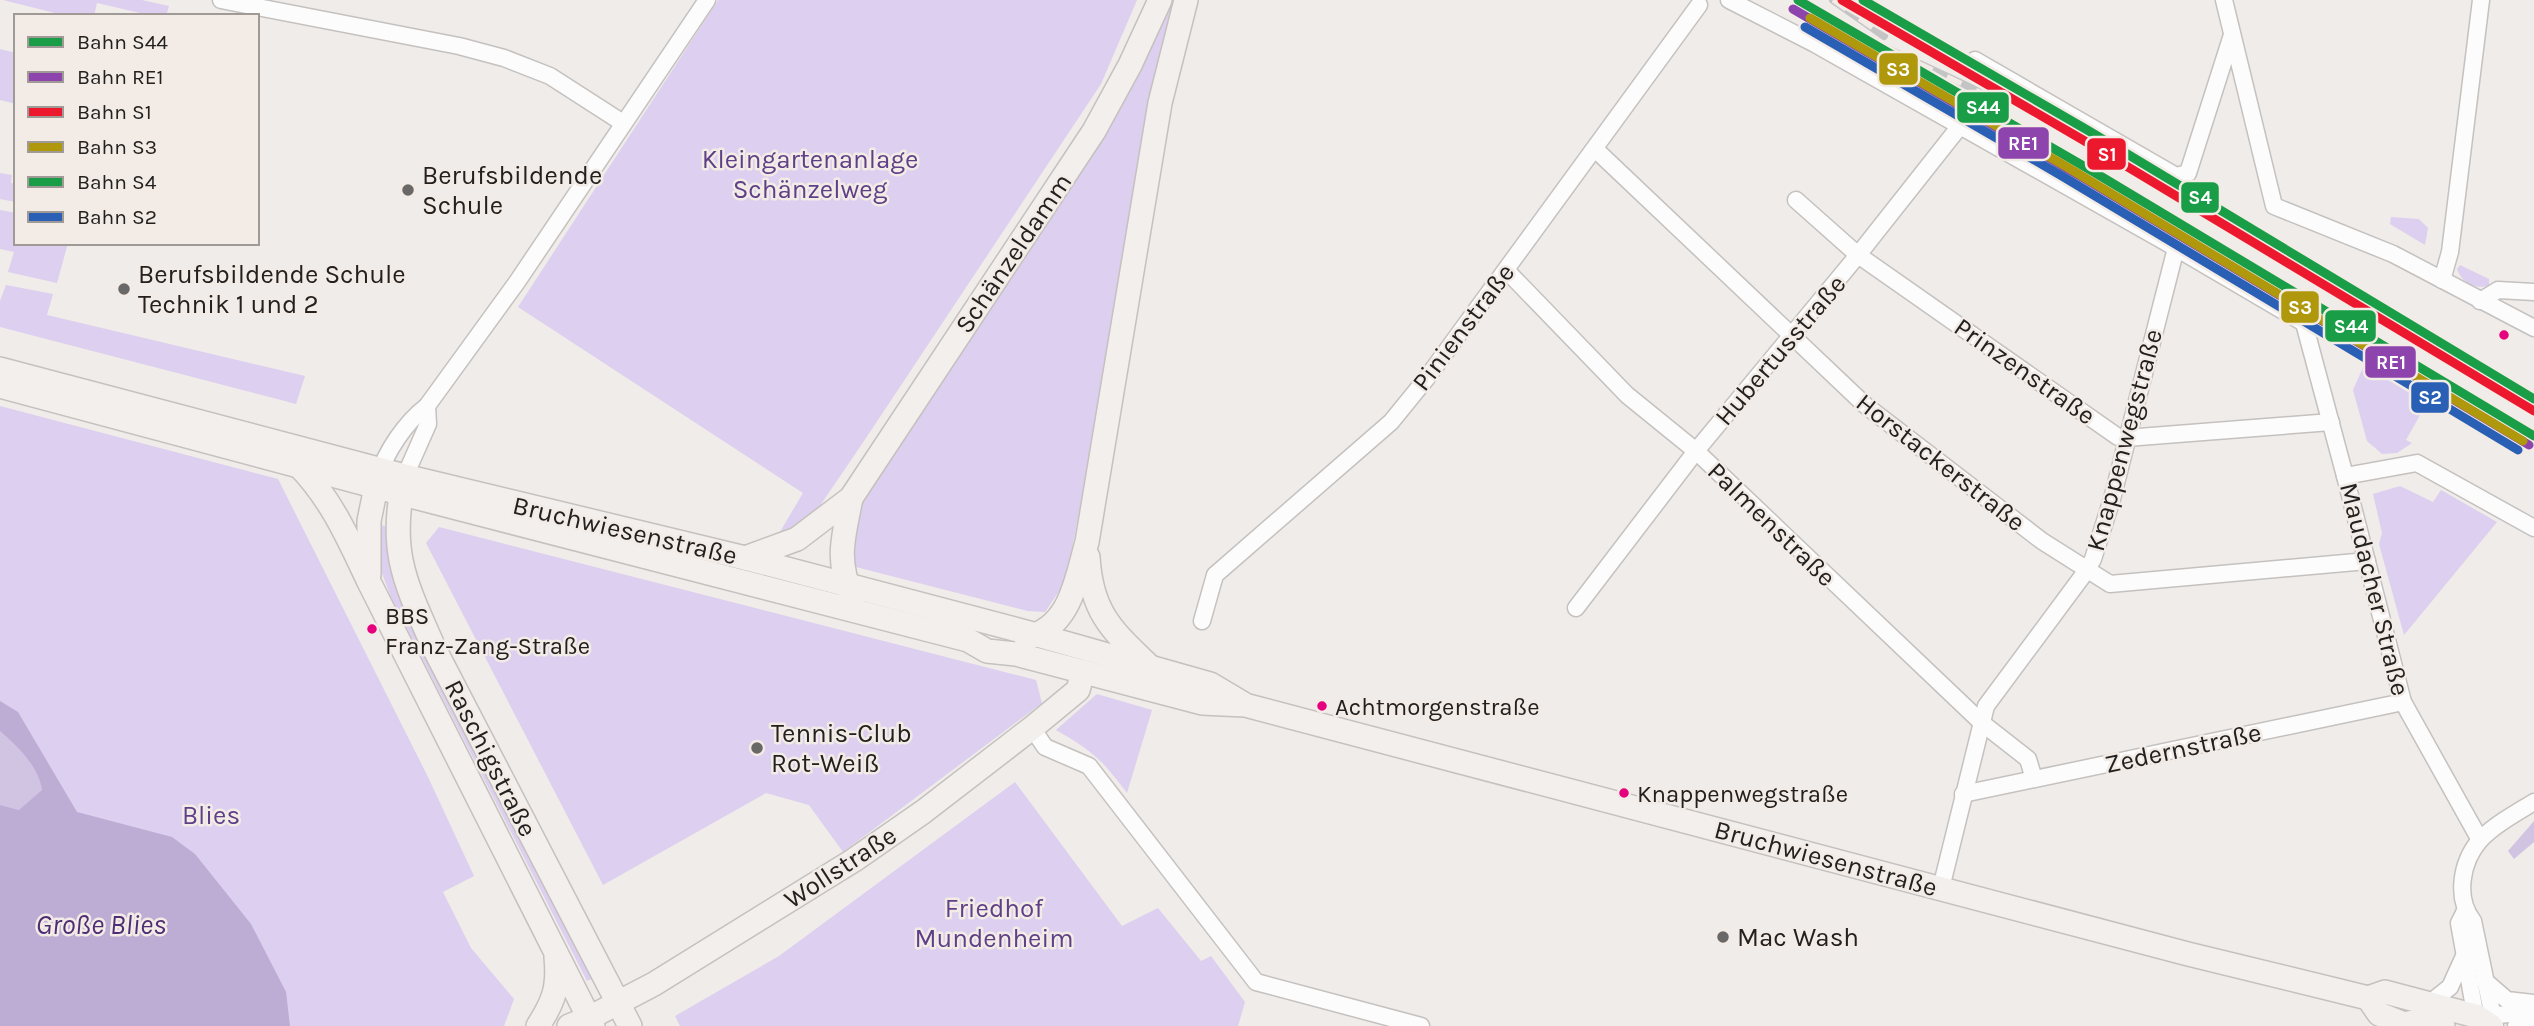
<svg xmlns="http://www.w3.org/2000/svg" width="2534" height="1026" font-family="Karla,sans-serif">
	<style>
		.green { fill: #ddcfef }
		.forest { fill: #d1c3e2 }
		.water { fill: #bdacd4 }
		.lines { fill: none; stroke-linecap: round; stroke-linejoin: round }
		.street-casing { stroke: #c4c1bf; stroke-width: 19 }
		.secondary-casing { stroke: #c4c1bf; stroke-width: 26 }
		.street { stroke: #fdfcfc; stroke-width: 16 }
		.secondary { stroke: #f2efec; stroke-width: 23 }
		.rail-casing { stroke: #c5c4c4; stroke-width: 8 }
		.rail { stroke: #f2ebe6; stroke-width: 5; stroke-dasharray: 16; stroke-linecap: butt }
		.rail-1-casing { stroke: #f2ebe6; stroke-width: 14 }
		.rail-2-casing { stroke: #f2ebe6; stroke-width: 14 }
		.rail-3-casing { stroke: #f2ebe6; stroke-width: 14 }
		.rail-4-casing { stroke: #f2ebe6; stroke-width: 14 }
		.rail-5-casing { stroke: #f2ebe6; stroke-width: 14 }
		.rail-6-casing { stroke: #f2ebe6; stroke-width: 14 }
		.rail-1 { stroke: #1a9d47; stroke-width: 9 }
		.rail-2 { stroke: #8e44ad; stroke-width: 9 }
		.rail-3 { stroke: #ec192e; stroke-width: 9 }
		.rail-4 { stroke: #b0980d; stroke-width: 9 }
		.rail-5 { stroke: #1a9d47; stroke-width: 9 }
		.rail-6 { stroke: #2960b5; stroke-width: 9 }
		.poi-dot { fill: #6a6866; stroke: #f2ebe6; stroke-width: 2.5 }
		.bus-dot { fill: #e5007d; stroke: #f2ebe6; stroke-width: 2.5 }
		.labels { text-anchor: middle; stroke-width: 5; stroke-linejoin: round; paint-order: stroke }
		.bus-label { font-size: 24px; fill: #23211f; stroke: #f2ebe6; text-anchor: start }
		.park-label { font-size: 26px; fill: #5f3f87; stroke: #f2ebe6 }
		.poi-label { font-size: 26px; fill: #23211f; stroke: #f2ebe6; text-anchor: start }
		.street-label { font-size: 26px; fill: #23211f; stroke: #f2ebe6 }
		.water-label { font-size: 28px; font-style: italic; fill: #4e2d74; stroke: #f2ebe6 }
		.line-badge { stroke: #f2ebe6; stroke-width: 2.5 }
		.badge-label { font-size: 19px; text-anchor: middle; font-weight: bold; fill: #fff }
	</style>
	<rect width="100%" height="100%" fill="#efece9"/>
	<!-- green -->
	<g class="green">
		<polygon points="3,0 142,0 169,6 166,16 153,16 97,3 94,16 67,16"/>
		<polygon points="718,0 1137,0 1101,84 866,438 813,516 774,542 803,493 518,307"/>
		<polygon points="1171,2 1174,5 1066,581 1045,612 1028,611 852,566 854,510 1097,149"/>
		<polygon points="0,49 16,53 16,104 0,100"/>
		<polygon points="0,173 12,175 11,183 16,184 16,202 0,199"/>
		<polygon points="0,210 16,213 16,243 68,243 57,283 8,272 14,252 0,249"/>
		<polygon points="2391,217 2419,219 2428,228 2425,245 2390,224"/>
		<path d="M2460,265l29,14v7c-15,3 -27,-3 -32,-17z"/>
		<polygon points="6,285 53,294 47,315 305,376 296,404 0,327 0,301"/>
		<polygon points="2365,363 2429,399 2406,440 2412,443 2397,453 2382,454 2367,441 2353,390"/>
		<polygon points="0,406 278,479 428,777 474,876 443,892 471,948 514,999 504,1026 0,1026"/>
		<polygon points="2400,486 2433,502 2441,490 2497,522 2404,635 2379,544 2382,533 2373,494"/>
		<polygon points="377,524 389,527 391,569 401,598 596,977 587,981 391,597 380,568"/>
		<polygon points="439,527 1036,680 1042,703 843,852 809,805 766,793 603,885 426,543"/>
		<path d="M1097,694l55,16 -25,83c-25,-33 -34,-42 -71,-63z"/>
		<polygon points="1015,782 1122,926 1158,908 1201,961 1211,956 1245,1002 1238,1026 680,1026 675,1016 779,956"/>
	</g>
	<!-- forest -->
	<g class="forest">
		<path d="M0,731c18,16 38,34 42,59l-23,20 -19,-5z"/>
		<polygon points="2534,821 2534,842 2514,859 2508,851"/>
	</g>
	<!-- water -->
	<path class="water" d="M0,701l18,11 59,100 95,25 23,17 56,70 35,68 4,34h-290v-221l19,5 23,-20c-4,-25 -24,-43 -42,-59z"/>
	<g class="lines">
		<defs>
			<g id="street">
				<polyline points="221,0 459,46 504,58 550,76 623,123"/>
				<polyline points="1729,0 1815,44 2176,248 2304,323 2345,476 2403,702 2480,840"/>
				<polyline points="2224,0 2274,206 2393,254 2534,328"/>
				<polyline points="1975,60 2176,176 2188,173 2232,35"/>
				<polyline points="1595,149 1865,405 2042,541 2110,584 2367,561"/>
				<polyline points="1796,200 1858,255 2118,437 2126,438 2331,422"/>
				<polyline points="1506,270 1627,395 1696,451 1982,723 2028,759 2034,779"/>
				<polyline points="2442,280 2450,252 2481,0"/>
				<polyline points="2480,301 2498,290 2534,292"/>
				<polyline points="405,476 428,424 427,406"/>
				<polyline points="2345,476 2417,463 2534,528"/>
				<path d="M378,478c7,-26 28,-56 49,-72l90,-124 190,-282"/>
				<polyline points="1576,608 1696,451 1858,255 1960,126"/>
				<polyline points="1202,621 1215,575 1391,422 1426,379 1699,5"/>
				<polyline points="1032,728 1045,747 1089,766 1256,982 1421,1026"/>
				<polyline points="1963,794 2403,702"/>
				<polyline points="1941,888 1986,706 2087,570 2093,559 2112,499 2176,248"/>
				<polyline points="2465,911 2459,923 2477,1024"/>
				<polyline points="2485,981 2507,1000 2534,1003"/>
				<polyline points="2431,1002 2450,987 2465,954"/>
				<polyline points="2485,1016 2509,1014 2534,1007"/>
				<path d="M2495,1026l-22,-105c-18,-23 -12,-59 7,-81 14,-15 36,-27 54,-38"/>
				<polyline points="2516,1026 2534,1020"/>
			</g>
			<g id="secondary">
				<polyline points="0,369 405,476 745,558 1037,635 1210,684 1242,703"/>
				<polyline points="0,386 422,499 968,640 987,651 1016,654 1202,703 1245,705 2188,954 2368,998"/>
				<path d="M299,466c33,34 50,74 70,116l224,444"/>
				<path d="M404,479c-16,74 2,105 31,171l195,376"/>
				<path d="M851,498c-7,38 -16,60 1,99"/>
				<path d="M1088,557c3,53 22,72 59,107"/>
				<polyline points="745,558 797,539 851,498 1094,131 1130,65 1160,0"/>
				<polyline points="369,574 369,521 376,487"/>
				<path d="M1026,638c45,-11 50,-58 61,-96l73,-439 26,-103"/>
				<polyline points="2368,998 2385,992 2476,1016 2491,1026"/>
				<polyline points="2368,998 2379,1014 2409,1026"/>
				<polyline points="2404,1024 2423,1020 2443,1026"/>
				<path d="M538,1026c16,-25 21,-39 18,-69"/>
				<polyline points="569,1026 589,1018 654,984 854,860 923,812 1032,728 1078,690 1083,672"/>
			</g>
		</defs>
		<!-- street casing -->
		<use href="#street" class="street-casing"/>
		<!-- secondary casing -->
		<use href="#secondary" class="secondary-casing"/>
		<!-- street -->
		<use href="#street" class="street"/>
		<!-- secondary -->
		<use href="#secondary" class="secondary"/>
		<defs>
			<g id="rail">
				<polyline points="1798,0 1802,2"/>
				<polyline points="1833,0 1884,36"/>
				<polyline points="1860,36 1982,93"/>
			</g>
		</defs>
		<!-- rail casing -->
		<use href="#rail" class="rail-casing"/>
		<!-- rail -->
		<use href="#rail" class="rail"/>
		<defs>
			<polyline id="rail-1" points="1798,0 2092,171 2534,436"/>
			<polyline id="rail-2" points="1793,9 2087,180 2529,445"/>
			<polyline id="rail-3" points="1842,0 2083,140 2534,411"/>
			<polyline id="rail-4" points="1810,18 2067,167 2523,441"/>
			<polyline id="rail-5" points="1863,0 2089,131 2534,399"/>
			<polyline id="rail-6" points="1805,27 2062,176 2518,450"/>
		</defs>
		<!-- rail-1 casing -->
		<use href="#rail-1" class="rail-1-casing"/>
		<!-- rail-2 casing -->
		<use href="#rail-2" class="rail-2-casing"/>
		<!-- rail-3 casing -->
		<use href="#rail-3" class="rail-3-casing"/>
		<!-- rail-4 casing -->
		<use href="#rail-4" class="rail-4-casing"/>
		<!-- rail-5 casing -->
		<use href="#rail-5" class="rail-5-casing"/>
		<!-- rail-6 casing -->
		<use href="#rail-6" class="rail-6-casing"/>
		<!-- rail-1 -->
		<use href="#rail-1" class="rail-1"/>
		<!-- rail-2 -->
		<use href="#rail-2" class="rail-2"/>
		<!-- rail-3 -->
		<use href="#rail-3" class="rail-3"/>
		<!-- rail-4 -->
		<use href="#rail-4" class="rail-4"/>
		<!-- rail-5 -->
		<use href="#rail-5" class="rail-5"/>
		<!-- rail-6 -->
		<use href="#rail-6" class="rail-6"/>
	</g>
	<!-- markers -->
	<g class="poi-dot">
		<circle cx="408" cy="190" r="7"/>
		<circle cx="124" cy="289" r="7"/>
		<circle cx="757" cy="748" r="7"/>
		<circle cx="1723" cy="937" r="7"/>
	</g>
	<g class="bus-dot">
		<circle cx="2504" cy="335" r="6"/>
		<circle cx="372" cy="629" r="6"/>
		<circle cx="1322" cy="706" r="6"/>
		<circle cx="1624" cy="793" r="6"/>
	</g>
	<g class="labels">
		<!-- bus labels -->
		<g class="bus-label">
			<text x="385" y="624">BBS<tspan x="385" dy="30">Franz-Zang-Straße</tspan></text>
			<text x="1335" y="715">Achtmorgenstraße</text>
			<text x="1637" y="802">Knappenwegstraße</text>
		</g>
		<!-- park labels -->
		<g class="park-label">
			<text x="810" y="168">Kleingartenanlage<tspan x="810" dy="30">Schänzelweg</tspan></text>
			<text x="211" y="824">Blies</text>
			<text x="994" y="917">Friedhof<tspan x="994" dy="30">Mundenheim</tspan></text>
		</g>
		<!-- poi labels -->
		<g class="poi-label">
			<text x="422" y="184">Berufsbildende<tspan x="422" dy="30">Schule</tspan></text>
			<text x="138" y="283">Berufsbildende Schule<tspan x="138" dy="30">Technik 1 und 2</tspan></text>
			<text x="771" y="742">Tennis-Club<tspan x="771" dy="30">Rot-Weiß</tspan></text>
			<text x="1737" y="946">Mac Wash</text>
		</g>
		<!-- street labels -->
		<g class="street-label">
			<text transform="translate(1013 253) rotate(-56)" y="9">Schänzeldamm</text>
			<text transform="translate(1463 327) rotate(-53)" y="9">Pinienstraße</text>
			<text transform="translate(1780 350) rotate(-50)" y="9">Hubertusstraße</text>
			<text transform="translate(2025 371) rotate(35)" y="9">Prinzenstraße</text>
			<text transform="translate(2124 440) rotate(-75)" y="9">Knappenwegstraße</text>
			<text transform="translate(1941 462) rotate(38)" y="9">Horstackerstraße</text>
			<text transform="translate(1772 524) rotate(44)" y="9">Palmenstraße</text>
			<text transform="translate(625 530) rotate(13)" y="9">Bruchwiesenstraße</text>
			<text transform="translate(2375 589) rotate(76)" y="9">Maudacher Straße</text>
			<text transform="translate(2183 748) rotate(-12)" y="9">Zedernstraße</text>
			<text transform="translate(491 758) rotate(63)" y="9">Raschigstraße</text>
			<text transform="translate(1826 858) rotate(15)" y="9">Bruchwiesenstraße</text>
			<text transform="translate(840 867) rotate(-33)" y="9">Wollstraße</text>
		</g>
		<!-- water labels -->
		<g class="water-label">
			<text x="101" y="934">Große Blies</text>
		</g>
	</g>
	<g class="line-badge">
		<rect x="1878" y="52" width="41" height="34" rx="7" fill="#b0980d"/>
		<rect x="1956" y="91" width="54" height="33" rx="7" fill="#1a9d47"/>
		<rect x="1997" y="126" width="53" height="34" rx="7" fill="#8e44ad"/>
		<rect x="2086" y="137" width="41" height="34" rx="7" fill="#ec192e"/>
		<rect x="2180" y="181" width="40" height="33" rx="7" fill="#1a9d47"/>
		<rect x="2280" y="290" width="40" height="34" rx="7" fill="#b0980d"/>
		<rect x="2324" y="309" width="53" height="34" rx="7" fill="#1a9d47"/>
		<rect x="2364" y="345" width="53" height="34" rx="7" fill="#8e44ad"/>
		<rect x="2410" y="381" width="40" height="33" rx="7" fill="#2960b5"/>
	</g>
	<g class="badge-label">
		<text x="1898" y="76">S3</text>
		<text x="1983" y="114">S44</text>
		<text x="2023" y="150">RE1</text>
		<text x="2107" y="161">S1</text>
		<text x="2200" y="204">S4</text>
		<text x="2300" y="314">S3</text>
		<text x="2351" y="333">S44</text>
		<text x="2391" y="369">RE1</text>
		<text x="2430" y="404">S2</text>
	</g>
	<!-- legend -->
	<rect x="14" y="14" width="245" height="231" fill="#f2ebe6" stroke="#9f9a96" stroke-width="2"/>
	<rect x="28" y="37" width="35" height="10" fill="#1a9d47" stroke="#9f9a96" stroke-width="2"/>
	<text x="77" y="49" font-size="21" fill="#23211f">Bahn S44</text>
	<rect x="28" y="72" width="35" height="10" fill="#8e44ad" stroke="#9f9a96" stroke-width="2"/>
	<text x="77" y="84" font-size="21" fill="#23211f">Bahn RE1</text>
	<rect x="28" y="107" width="35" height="10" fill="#ec192e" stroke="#9f9a96" stroke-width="2"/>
	<text x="77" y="119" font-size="21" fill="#23211f">Bahn S1</text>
	<rect x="28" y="142" width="35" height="10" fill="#b0980d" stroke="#9f9a96" stroke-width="2"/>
	<text x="77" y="154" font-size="21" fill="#23211f">Bahn S3</text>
	<rect x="28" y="177" width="35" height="10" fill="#1a9d47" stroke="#9f9a96" stroke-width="2"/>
	<text x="77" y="189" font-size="21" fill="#23211f">Bahn S4</text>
	<rect x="28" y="212" width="35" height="10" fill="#2960b5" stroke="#9f9a96" stroke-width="2"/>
	<text x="77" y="224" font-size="21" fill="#23211f">Bahn S2</text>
</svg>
